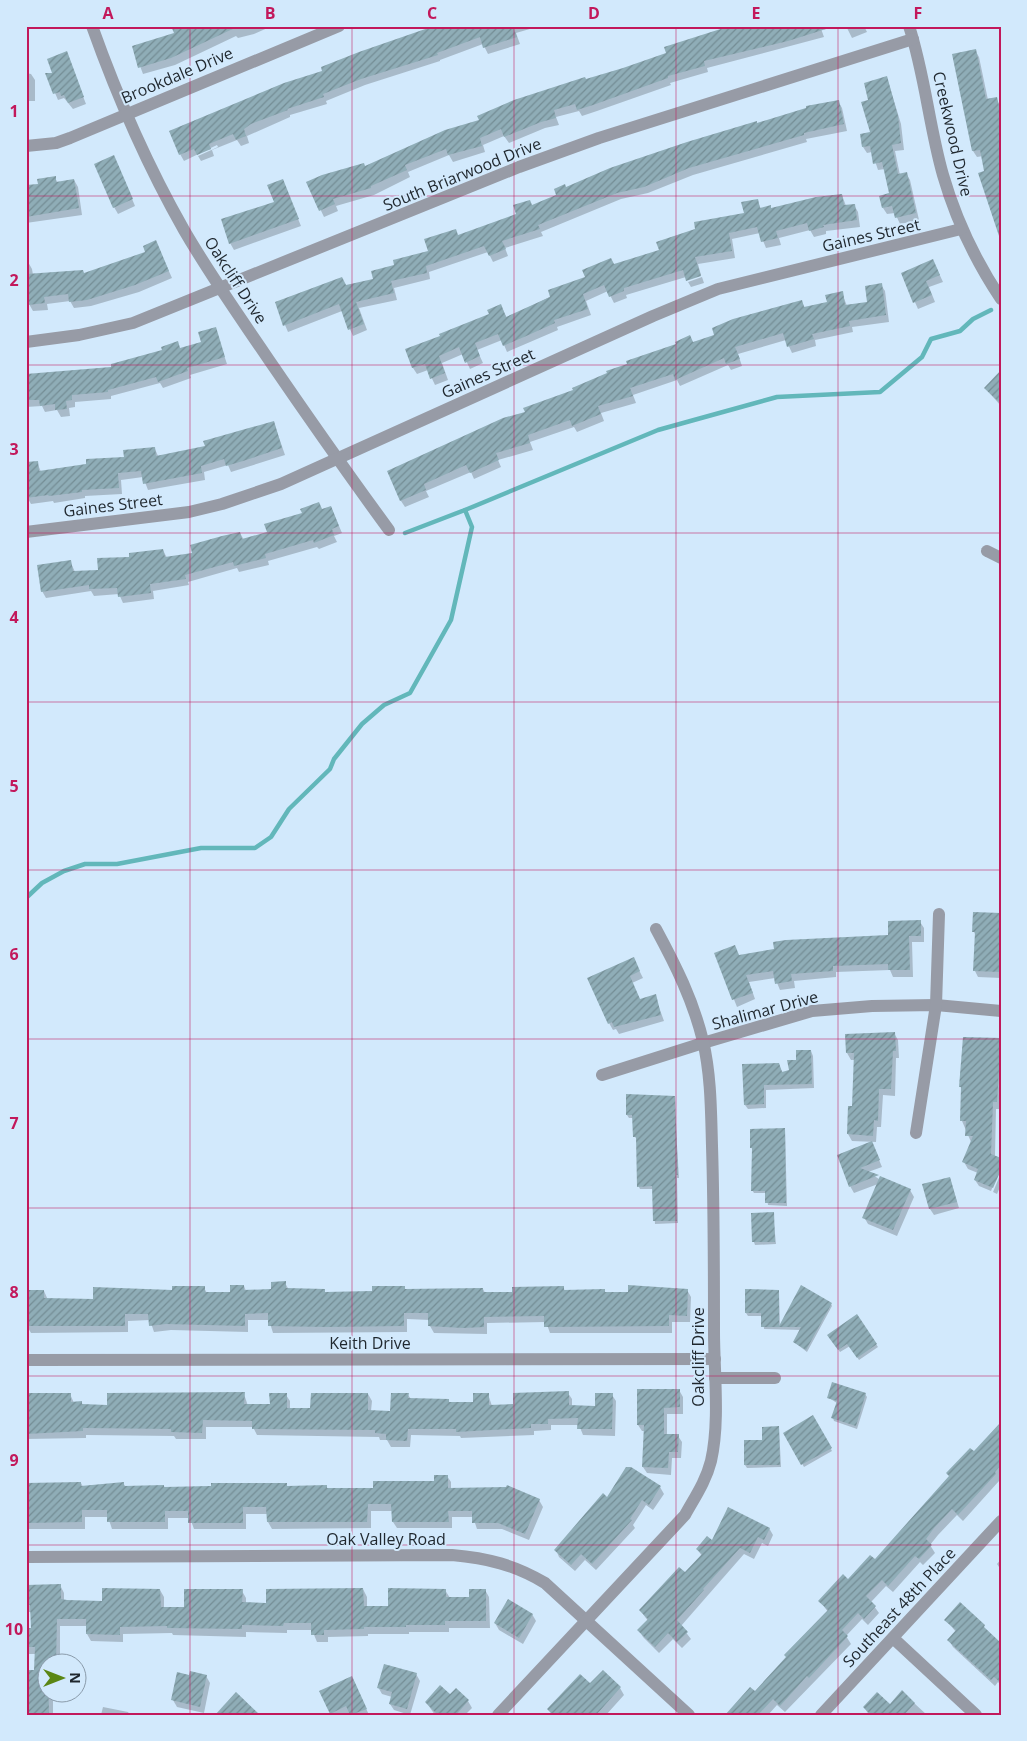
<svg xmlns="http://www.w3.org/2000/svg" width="1027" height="1741" font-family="'Open Sans',sans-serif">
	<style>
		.shadow { fill: #0003 }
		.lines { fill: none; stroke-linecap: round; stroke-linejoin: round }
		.stream { stroke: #62b7ba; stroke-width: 4.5 }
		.building { fill: url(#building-hatch) }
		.minor { stroke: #979ba6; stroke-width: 12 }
		.grid { fill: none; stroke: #c2185b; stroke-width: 1; stroke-opacity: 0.55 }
		.labels { text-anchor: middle; stroke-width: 4; stroke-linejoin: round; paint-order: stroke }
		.street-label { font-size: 16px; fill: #1f272e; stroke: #d2e9fc }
		.neatline { fill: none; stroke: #c2185b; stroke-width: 2 }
		.grid-label { font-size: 16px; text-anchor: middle; font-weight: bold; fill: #c2185b }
	</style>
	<defs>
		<pattern id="building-hatch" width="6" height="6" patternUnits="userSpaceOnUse" patternTransform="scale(1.25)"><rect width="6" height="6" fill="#8fadb7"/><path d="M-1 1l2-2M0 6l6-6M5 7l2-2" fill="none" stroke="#748d95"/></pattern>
	</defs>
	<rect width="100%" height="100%" fill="#d2e9fc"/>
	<!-- shadow -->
	<g class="shadow">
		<polygon points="176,26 272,26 254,34 238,38 236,36 175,65 143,74 133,47 176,34"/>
		<polygon points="437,26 540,26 516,33 520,44 488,54 483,44 440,60 440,61 365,85 326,101 327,104 290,115 290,117 247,136 249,143 241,146 237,140 212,150 214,156 201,161 198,156 218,147 217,145 184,161 180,154 324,72"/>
		<polygon points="820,26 824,37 707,68 708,72 670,83 671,85 597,111 582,116 579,111 556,117 559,125 545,128 509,143 504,136 483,145 485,152 453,162 449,155 408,172 410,177 374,195 336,206 338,211 324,217 308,183 365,167 586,80"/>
		<polygon points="846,26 864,26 867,32 852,38"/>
		<polygon points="975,50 979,57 988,100 996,98 1001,108 1001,236 980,174 986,172 983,156 977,157 973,151"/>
		<polygon points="66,53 86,104 73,109 64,98 58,100 47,74 54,74"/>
		<polygon points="26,73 31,74 35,80 35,101 26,101"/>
		<polygon points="887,78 901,124 904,150 895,151 900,175 906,173 910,180 919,220 900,224 895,213 887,214 883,208 890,194 885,169 878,170 872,152 867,153 863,147 871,133 870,100"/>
		<polygon points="838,101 842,108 847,131 806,139 807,142 693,175 648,193 621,199 541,232 543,236 505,248 508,256 493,262 488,252 429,272 430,279 394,288 397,300 359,308 367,330 353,336 342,311 288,332 285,325 276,303 375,280 396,266 429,252 458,236 517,215 532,206 558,195 566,188 757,124"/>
		<polygon points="117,163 135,206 118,214 114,207"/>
		<polygon points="55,178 58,183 74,180 78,187 82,215 26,223 26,187 39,185"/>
		<polygon points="282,180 301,226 234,250 230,243 275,202"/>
		<polygon points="842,195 846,206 854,205 858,212 860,227 826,231 826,234 814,237 810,230 779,238 781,245 766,248 760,233 732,239 735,258 698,264 701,275 687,279 686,277 626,295 627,298 614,303 608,291 586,301 591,315 557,327 558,330 507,352 502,340 477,350 483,363 470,369 463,354 442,363 448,380 435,385 428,370 417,374 413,368 407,349 442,337 490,315 501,306 507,318 614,265 660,251 745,214 757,200 761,209 772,209"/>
		<polygon points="156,242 172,278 139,292 91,306 74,308 70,301 47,304 48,310 33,311 29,304 26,304 26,262 28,262 32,269 33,275 84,274 147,253"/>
		<polygon points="936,267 943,282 929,287 935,302 918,309 902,273"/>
		<polygon points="702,277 704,283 691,287 688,282"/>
		<polygon points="881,285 885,291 889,322 852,327 853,332 815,340 816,346 792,353 786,340 738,354 742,366 731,370 728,365 680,386 677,380 633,395 636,403 601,413 604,421 577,432 574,427 530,442 533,450 498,460 501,467 474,479 471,472 426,491 429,497 405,507 401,501 389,471 575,391 802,302 805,308 828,303 842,293 847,306 869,303"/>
		<polygon points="215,328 227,364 190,375 191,378 163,388 160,383 111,396 111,399 75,402 75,407 69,408 70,416 61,417 57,410 45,412 42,406 26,407 26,375 113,368 164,351 177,343 181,350 203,343"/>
		<polygon points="1001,380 1001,406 985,388"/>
		<polygon points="274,423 285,455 231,472 228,465 204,472 205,480 148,490 143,477 121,480 122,494 85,496 85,498 54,503 53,501 31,504 27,497 37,462 41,472 126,459 155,449 158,456 207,447"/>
		<polygon points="331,507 342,533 334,536 337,542 319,549 317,547 268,561 269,565 239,572 237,568 188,582 189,585 153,591 154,599 123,603 119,594 94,596 91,591 46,598 42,591 70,561 75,572 99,571 131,558 163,550 167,558 194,554 240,533 244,540 269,533"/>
		<polygon points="1001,914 1001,978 978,977 975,971 976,936 974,932"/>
		<polygon points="920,922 924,928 924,942 912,942 913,977 893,977 890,970 836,972 836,977 794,981 795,988 780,990 775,978 749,982 755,999 737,1007 716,954 739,956 889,936"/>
		<polygon points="637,966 643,978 632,983 640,1000 655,996 664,1021 619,1034 616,1029 613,1030 609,1023 589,979"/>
		<polygon points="894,1033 898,1040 899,1058 896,1058 895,1096 883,1095 881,1127 877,1127 876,1142 852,1141 848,1134 849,1108 853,1108 855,1060 851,1060 847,1053 846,1035"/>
		<polygon points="1001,1040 1000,1109 996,1109 995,1156 1001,1166 991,1191 979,1186 975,1180 978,1173 968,1169 964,1162 971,1142 962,1121 962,1090 960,1086"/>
		<polygon points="811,1051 813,1056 814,1088 766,1090 766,1108 748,1109 745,1105 778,1064 783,1073 790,1071 797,1061"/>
		<polygon points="674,1097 679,1178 677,1178 678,1223 655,1224 653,1189 640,1189 639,1187 637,1139 634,1136 634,1118 629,1118 627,1115"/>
		<polygon points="785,1129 787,1206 768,1205 766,1193 754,1193 752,1190 753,1151 751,1147"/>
		<polygon points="872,1143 882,1167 868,1172 879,1179 910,1190 914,1197 897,1236 868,1224 864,1217 878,1184 854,1193 850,1186"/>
		<polygon points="1001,1173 1001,1185 997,1194 993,1192"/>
		<polygon points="950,1178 959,1208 934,1215 930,1209"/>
		<polygon points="773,1213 776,1244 755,1245 754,1242"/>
		<polygon points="285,1283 289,1290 324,1291 326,1293 483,1289 485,1293 514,1293 563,1287 565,1291 604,1290 606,1293 687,1290 691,1297 690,1322 672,1322 672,1333 550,1333 546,1322 487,1323 487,1334 434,1333 430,1326 430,1320 407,1319 407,1332 273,1333 269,1320 248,1320 248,1332 171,1330 154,1332 150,1320 128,1321 128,1332 31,1333 27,1326 44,1291 48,1300 94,1300 204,1288 207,1293 231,1293 244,1286 246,1291 272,1291"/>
		<polygon points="779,1291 780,1327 831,1304 832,1306 807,1352 794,1342 801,1330 764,1329 763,1316 748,1316 746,1313"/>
		<polygon points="857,1316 878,1347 859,1360 850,1346 840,1352 829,1335"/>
		<polygon points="679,1390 683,1397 683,1414 667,1414 667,1435 678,1436 682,1442 681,1458 672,1458 671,1475 647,1473 643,1467 645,1431 642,1431 638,1425"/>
		<polygon points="568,1393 572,1399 572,1407 596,1407 612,1395 616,1401 615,1436 583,1435 579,1425 551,1425 551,1430 534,1431 534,1435 461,1438 460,1436 411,1435 410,1447 391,1447 387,1440 380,1440 379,1437 257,1435 253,1427 206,1427 206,1439 176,1439 174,1436 86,1435 86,1438 26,1439 26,1394 70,1394 74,1403 82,1403 83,1406 108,1406 244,1394 248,1406 271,1405 286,1395 290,1401 290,1409 312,1409 368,1394 372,1401 371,1411 392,1412 408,1395 411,1399 448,1400 450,1403 474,1403 488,1394 492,1406 514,1405"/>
		<polygon points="865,1394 867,1397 857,1429 834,1421 833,1418 837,1403 829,1398"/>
		<polygon points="813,1417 832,1451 804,1467 785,1433"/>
		<polygon points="1001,1424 999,1481 963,1521 957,1515 938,1535 930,1545 935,1553 923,1565 920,1562 893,1592 886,1586 871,1602 879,1613 868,1625 862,1619 846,1636 851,1644 785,1712 777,1705 768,1715 730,1715 755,1693 828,1612 820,1601 875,1561"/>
		<polygon points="779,1428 781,1467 747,1468 745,1465 764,1441"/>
		<polygon points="447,1476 451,1482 451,1490 539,1500 543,1507 529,1540 502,1529 477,1529 473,1517 452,1517 452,1528 397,1528 393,1522 393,1511 371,1511 371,1528 272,1529 268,1522 268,1514 246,1514 246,1529 194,1529 190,1518 168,1518 168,1529 112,1529 108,1517 85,1517 85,1529 28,1529 26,1526 26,1484 81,1483 83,1487 123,1483 126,1487 164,1486 165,1488 286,1484 288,1487 326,1486 328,1489 374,1489 435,1482"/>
		<polygon points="660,1487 664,1494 653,1510 646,1505 633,1525 635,1528 596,1570 585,1560 575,1571 559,1557 556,1550 607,1499"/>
		<polygon points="769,1528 773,1535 768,1546 762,1543 754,1559 744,1554 681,1626 691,1639 682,1648 673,1639 659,1653 643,1637 639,1630 648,1621 640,1610 685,1574 702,1556 697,1549 712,1542"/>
		<polygon points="1001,1559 1001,1570 997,1564"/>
		<polygon points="60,1585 64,1593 64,1601 103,1602 160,1590 164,1597 164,1608 186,1608 242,1591 246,1598 246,1604 267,1604 363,1589 367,1597 367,1607 389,1607 445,1590 450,1598 471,1598 485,1590 489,1597 490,1628 449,1628 449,1632 409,1632 409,1634 368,1634 368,1636 328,1637 328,1642 317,1642 312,1630 287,1630 287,1633 246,1632 246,1637 173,1635 172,1633 123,1634 123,1642 91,1641 87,1634 87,1626 60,1626 60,1664 48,1664 48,1694 53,1694 53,1715 28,1715 26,1671 35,1671 36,1654 26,1654 26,1629 32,1629 32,1612 26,1612 26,1586"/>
		<polygon points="532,1614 536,1621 523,1644 499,1630 495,1623"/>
		<polygon points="946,1620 1001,1644 1001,1685 998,1682 995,1686 953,1647 949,1640 956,1632"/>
		<polygon points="603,1672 620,1688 624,1695 606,1715 552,1715 549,1709 591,1685"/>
		<polygon points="416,1674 420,1681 410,1715 394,1710 390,1704 392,1697 382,1694 378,1687"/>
		<polygon points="190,1676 206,1676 210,1683 204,1713 177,1707 173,1700"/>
		<polygon points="355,1684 369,1715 352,1715 351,1713 331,1715 321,1692"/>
		<polygon points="902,1692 927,1715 869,1715 864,1707 890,1705"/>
		<polygon points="468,1701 472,1708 465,1715 435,1715 426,1702"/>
		<polygon points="103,1707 128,1712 130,1715 101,1715"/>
	</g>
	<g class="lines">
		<!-- stream -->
		<g class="stream">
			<polyline points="405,533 465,510"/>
			<polyline points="26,898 42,883 64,871 85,864 117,864 201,848 255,848 271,837 289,809 330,769 334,759 362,724 384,705 410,693 451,620 472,527 465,510 658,430 694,420 777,397 880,392 922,357 931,339 960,331 973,319 991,310"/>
		</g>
	</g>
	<!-- building -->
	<g class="building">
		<polygon points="171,26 239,26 171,58 138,68 132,46 174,33"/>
		<polygon points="434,26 513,26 517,37 483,48 480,37 437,53 438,55 361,79 323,94 324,97 287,109 288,110 251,124 244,129 246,136 236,140 233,134 209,144 211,149 197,155 194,149 179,155 169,131 284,83 322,71 321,67 359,52"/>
		<polygon points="730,26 825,26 826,29 788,41 704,61 705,66 668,76 668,78 593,105 577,110 575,104 554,110 556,118 541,122 504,137 501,129 480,138 482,146 448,155 446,149 405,165 407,170 371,186 371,188 333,199 335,204 319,211 306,182 322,175 364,163 365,166 445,130 479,120 477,116 514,100 585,77 586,79 623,68 666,53 664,47"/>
		<polygon points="976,49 986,99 997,97 1001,114 999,236 978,173 984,171 980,150 972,151 952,54"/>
		<polygon points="67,51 84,97 68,103 64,95 61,96 60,92 53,94 45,73 52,73 47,59"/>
		<polygon points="887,76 898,116 901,143 892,145 898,174 907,172 916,213 895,218 892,206 882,208 879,196 889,193 882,162 873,164 870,146 862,147 860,134 870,132 861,102 868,100 864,83"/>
		<polygon points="839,100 844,124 804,133 804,135 689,168 644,187 617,193 538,225 540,229 502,241 506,249 489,256 484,246 426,266 427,273 391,281 394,293 356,302 364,324 348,330 339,304 283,326 275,302 342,277 346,285 373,279 371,271 394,265 393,260 428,251 424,239 456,229 458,235 516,214 513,205 530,200 532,205 556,195 554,189 565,184 566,187 610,168 687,142 757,121 757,123 806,108 806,106"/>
		<polygon points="114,155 133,199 113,208 94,164"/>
		<polygon points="56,176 56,182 74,179 79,208 26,217 26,185 38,184 37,179"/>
		<polygon points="283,179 299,219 229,244 221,219 274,202 267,185"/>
		<polygon points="842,194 844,205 855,204 857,220 823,225 824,227 809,231 807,223 776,231 778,238 761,242 757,227 729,233 732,251 695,257 701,276 686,281 683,270 624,288 624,291 609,297 604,285 583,294 588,309 554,320 555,323 524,337 503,346 498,334 475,343 480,356 465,363 459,347 439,356 445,373 430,379 425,364 412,368 405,349 440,336 439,334 489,314 487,310 501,304 506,317 550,297 548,290 585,277 582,270 611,258 614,264 659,250 656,242 695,229 694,222 744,213 741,202 758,199 760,208 771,205 771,208 816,197"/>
		<polygon points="156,240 169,271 135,285 87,300 69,302 68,294 44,297 45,303 28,305 26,274 83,270 84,273 145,252 143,246"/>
		<polygon points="933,259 940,275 926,281 932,295 913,303 901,273"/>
		<polygon points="882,283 886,315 849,321 850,326 812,334 814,339 787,347 783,333 735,347 740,359 726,364 724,358 675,380 673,374 630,388 633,396 598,406 601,414 572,426 570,420 528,435 530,443 496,453 499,460 470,473 466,465 424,484 426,490 400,501 387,471 503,418 525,412 523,408 573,390 572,388 607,373 606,371 627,364 626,361 676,344 675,342 690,335 693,342 714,335 712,328 733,319 802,300 804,307 827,302 825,295 843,291 845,305 867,302 865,286"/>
		<polygon points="216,327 225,357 187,368 188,371 158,382 156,377 108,390 108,392 72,395 72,400 66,401 67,409 55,410 55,404 40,406 39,400 26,400 26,374 111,367 111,364 162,350 161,347 178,341 180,348 201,342 198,332"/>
		<polygon points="1001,370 1001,404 984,388"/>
		<polygon points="274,421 282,448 243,461 226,466 224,459 201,466 202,473 143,484 141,471 118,473 119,488 82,490 82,492 49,496 48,495 26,498 26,462 38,461 39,471 86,464 86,459 124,457 123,450 155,447 156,456 205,446 203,441"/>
		<polygon points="319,502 322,509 331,506 339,526 332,529 334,535 314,543 313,540 265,554 266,558 234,566 233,562 185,575 186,579 150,584 151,593 118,597 117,588 89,589 89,585 41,592 37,565 71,560 73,571 98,570 97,558 129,557 129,553 163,549 165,557 192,553 190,545 222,536 240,532 242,539 267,532 264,524 302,513 300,509"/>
		<polygon points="973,912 1001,913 1001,972 973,971 975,932 972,932"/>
		<polygon points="921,920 921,936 909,936 910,970 888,970 888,964 833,966 833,971 791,974 792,981 775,984 773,971 746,975 753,993 732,1000 714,953 735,945 739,955 774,949 773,942 786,940 888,935 888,921"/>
		<polygon points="634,957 640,971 630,976 640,999 656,994 661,1015 614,1027 612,1022 608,1024 587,978"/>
		<polygon points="895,1032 896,1051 893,1051 891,1089 879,1089 878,1121 874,1120 873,1136 847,1134 848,1106 852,1106 854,1053 846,1053 845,1034"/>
		<polygon points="963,1037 1001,1038 997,1102 993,1102 991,1154 1001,1158 1001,1170 993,1188 974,1180 978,1169 962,1162 973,1136 965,1136 966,1121 960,1121 961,1087 959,1087"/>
		<polygon points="796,1050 811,1050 812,1084 764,1085 764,1104 744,1105 742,1064 779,1063 782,1072 789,1070 787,1060 796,1060"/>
		<polygon points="626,1094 675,1096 678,1175 676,1175 677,1221 653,1221 652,1186 637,1187 636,1137 633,1137 632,1115 626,1115"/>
		<polygon points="785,1128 786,1203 765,1203 765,1191 751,1191 752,1148 750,1148 750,1129"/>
		<polygon points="872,1141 880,1160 860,1168 879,1175 849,1187 837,1155"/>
		<polygon points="880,1176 911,1189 893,1230 862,1218"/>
		<polygon points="950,1177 957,1202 929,1209 922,1184"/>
		<polygon points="774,1212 775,1242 752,1242 751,1213"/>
		<polygon points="286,1281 286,1288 325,1289 325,1292 372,1291 372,1286 405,1286 405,1289 483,1288 483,1292 512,1292 512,1287 564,1286 564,1290 605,1289 605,1292 628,1292 628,1285 688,1289 687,1316 669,1315 669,1326 544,1327 544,1316 484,1317 484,1327 463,1328 428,1326 428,1313 404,1313 404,1326 327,1327 268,1326 268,1313 245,1314 245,1326 166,1324 149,1326 148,1314 125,1314 125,1326 26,1326 26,1290 44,1290 44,1298 93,1299 93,1287 172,1290 172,1286 205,1286 205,1292 230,1292 230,1285 244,1285 244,1290 271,1289 271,1282"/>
		<polygon points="801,1285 832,1303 806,1350 793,1342 801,1327 761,1327 761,1313 745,1313 745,1289 779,1290 779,1326"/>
		<polygon points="857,1314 877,1344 857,1358 847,1344 838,1350 827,1335"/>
		<polygon points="832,1382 866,1393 856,1426 831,1418 837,1401 827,1398"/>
		<polygon points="637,1389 680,1389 680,1407 664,1408 664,1434 679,1434 678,1452 669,1452 668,1468 642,1467 644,1425 637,1425"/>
		<polygon points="569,1391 569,1405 595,1406 595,1393 613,1393 612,1429 577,1429 578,1418 548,1419 548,1424 531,1424 531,1428 456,1432 456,1429 408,1429 407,1441 386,1440 386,1434 375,1433 375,1430 252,1429 252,1421 203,1420 202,1433 171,1432 171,1429 83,1428 83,1431 26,1434 26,1393 71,1393 71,1402 82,1401 82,1404 107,1405 107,1393 245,1392 244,1404 270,1404 269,1393 287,1393 287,1408 310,1408 311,1393 368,1393 368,1410 390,1411 391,1393 409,1393 408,1398 449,1399 449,1402 473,1402 473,1393 489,1393 489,1405 513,1404 513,1393"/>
		<polygon points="813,1415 832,1448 801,1465 783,1433"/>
		<polygon points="1001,1422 1001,1465 995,1472 996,1474 958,1515 952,1509 934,1528 926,1539 932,1545 919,1559 915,1556 888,1586 882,1580 866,1596 876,1606 864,1619 858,1613 842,1630 848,1636 809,1678 807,1676 780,1706 773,1699 758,1715 725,1715 750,1687 755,1691 786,1657 784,1655 828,1610 818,1601 843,1574 848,1579 870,1555 875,1559 949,1476 946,1473 970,1448 974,1451"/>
		<polygon points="779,1426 780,1465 744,1465 744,1440 762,1440 762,1427"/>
		<polygon points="626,1467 631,1467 661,1486 649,1505 642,1500 630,1519 632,1520 592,1564 581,1554 571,1565 554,1550 603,1493 607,1497"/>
		<polygon points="434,1475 448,1475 448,1488 506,1487 507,1485 540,1499 525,1534 498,1523 472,1523 472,1511 448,1511 449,1522 392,1522 391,1504 368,1504 367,1522 267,1522 266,1507 243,1507 243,1523 188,1523 188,1511 165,1511 165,1522 107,1522 107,1510 82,1510 82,1522 26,1523 26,1483 81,1482 81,1486 124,1482 124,1486 164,1485 164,1487 211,1486 211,1483 287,1483 287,1486 327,1485 327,1488 373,1488 373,1481 434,1481"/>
		<polygon points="728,1507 770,1528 764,1540 758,1537 750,1553 740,1548 703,1589 704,1590 677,1620 688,1632 677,1642 668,1633 655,1647 637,1630 648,1619 639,1610 679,1567 685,1572 702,1554 696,1549 707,1536 712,1540"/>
		<polygon points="61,1584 61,1599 67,1600 102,1601 102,1588 160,1589 161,1607 184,1607 184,1589 243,1589 242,1602 266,1603 266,1589 363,1588 364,1606 388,1606 388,1588 446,1589 446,1597 469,1597 469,1589 486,1589 486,1621 445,1621 445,1625 406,1625 406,1627 364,1627 364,1629 324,1630 324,1635 311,1635 311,1623 284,1623 283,1626 242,1625 242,1629 167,1628 167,1626 120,1627 120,1635 86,1634 86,1619 57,1619 56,1662 48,1661 49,1715 27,1715 26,1670 34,1670 35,1647 26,1647 26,1628 31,1628 30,1605 26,1605 26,1585"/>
		<polygon points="508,1599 533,1614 519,1638 494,1623"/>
		<polygon points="960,1602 985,1625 984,1627 1001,1643 1001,1683 994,1677 991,1680 947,1640 956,1630 944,1620"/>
		<polygon points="384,1664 417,1673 407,1709 389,1704 392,1692 377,1688"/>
		<polygon points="603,1670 621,1687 596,1715 553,1715 547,1709 580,1674 590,1683"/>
		<polygon points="190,1671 207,1675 200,1707 171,1700 177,1672 189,1675"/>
		<polygon points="352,1676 367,1709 350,1715 346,1706 330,1714 319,1691"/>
		<polygon points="440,1685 450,1694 456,1688 469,1700 456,1715 438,1715 425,1702"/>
		<polygon points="902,1690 915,1703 904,1715 871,1715 863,1707 877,1692 890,1704"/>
		<polygon points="236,1692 260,1715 215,1715"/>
	</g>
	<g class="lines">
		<!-- minor -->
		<g class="minor">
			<path d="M92,26c25,70 55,139 92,204 26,45 56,87 85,130 39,57 79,114 120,170"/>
			<path d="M909,26c16,49 20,100 34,149 13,45 32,85 58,124"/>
			<polyline points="26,146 56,143 70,138 339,26"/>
			<polyline points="26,342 79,335 133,323 519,167 599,138 913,39"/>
			<polyline points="26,532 189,512 222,504 281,484 653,316 718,289 961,229"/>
			<polyline points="987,551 1001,558"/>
			<polyline points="602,1075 703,1043 812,1011 872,1006 936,1005 1001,1011"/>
			<polyline points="916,1133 936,1005 939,914"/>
			<polyline points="26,1360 715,1359"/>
			<polyline points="715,1378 775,1378"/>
			<path d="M26,1557l426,-2c35,3 63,10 93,28l144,132"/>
			<polyline points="893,1638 976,1715"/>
			<path d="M498,1715l187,-200c10,-18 21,-34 26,-54 9,-39 3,-89 3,-129 0,-62 0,-124 -2,-186 -1,-35 -1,-71 -9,-105 -10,-41 -27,-75 -47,-112"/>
			<polyline points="821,1715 1001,1521"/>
		</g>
	</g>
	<!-- grid -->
	<path class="grid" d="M190,26v1689M352,26v1689M514,26v1689M676,26v1689M838,26v1689M26,196h975M26,365h975M26,533h975M26,702h975M26,870h975M26,1039h975M26,1208h975M26,1376h975M26,1545h975"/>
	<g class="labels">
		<!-- street labels -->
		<g class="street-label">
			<text transform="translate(177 75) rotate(-23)" y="6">Brookdale Drive</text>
			<text transform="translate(953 134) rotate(77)" y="6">Creekwood Drive</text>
			<text transform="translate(462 174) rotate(-22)" y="6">South Briarwood Drive</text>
			<text transform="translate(871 235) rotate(-13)" y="6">Gaines Street</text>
			<text transform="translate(236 280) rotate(57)" y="6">Oakcliff Drive</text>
			<text transform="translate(488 373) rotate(-24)" y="6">Gaines Street</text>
			<text transform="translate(113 505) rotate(-7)" y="6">Gaines Street</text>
			<text transform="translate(765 1010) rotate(-15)" y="6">Shalimar Drive</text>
			<text x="370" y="1349">Keith Drive</text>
			<text transform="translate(698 1357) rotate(-90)" y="6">Oakcliff Drive</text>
			<text x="386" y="1545">Oak Valley Road</text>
			<text transform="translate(899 1607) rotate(-47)" y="6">Southeast 48th Place</text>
		</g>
	</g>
	<!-- border -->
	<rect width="1027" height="1741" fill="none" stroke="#d2e9fc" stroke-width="55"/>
	<!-- north arrow -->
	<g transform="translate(62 1678) rotate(90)"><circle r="24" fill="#d2e9fc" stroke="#8a9baa"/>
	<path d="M0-4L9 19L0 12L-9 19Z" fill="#5a8614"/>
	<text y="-8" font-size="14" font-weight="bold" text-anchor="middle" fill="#1f272e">N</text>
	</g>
	<rect x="28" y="28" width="972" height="1686" class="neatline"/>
	<g class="grid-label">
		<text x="108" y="19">A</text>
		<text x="270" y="19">B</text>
		<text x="432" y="19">C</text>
		<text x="594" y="19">D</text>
		<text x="756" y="19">E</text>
		<text x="918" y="19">F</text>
		<text x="14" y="117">1</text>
		<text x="14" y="286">2</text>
		<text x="14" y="455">3</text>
		<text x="14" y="623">4</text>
		<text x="14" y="792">5</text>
		<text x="14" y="960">6</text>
		<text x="14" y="1129">7</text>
		<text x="14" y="1298">8</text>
		<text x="14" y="1466">9</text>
		<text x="14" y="1635">10</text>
	</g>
</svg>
